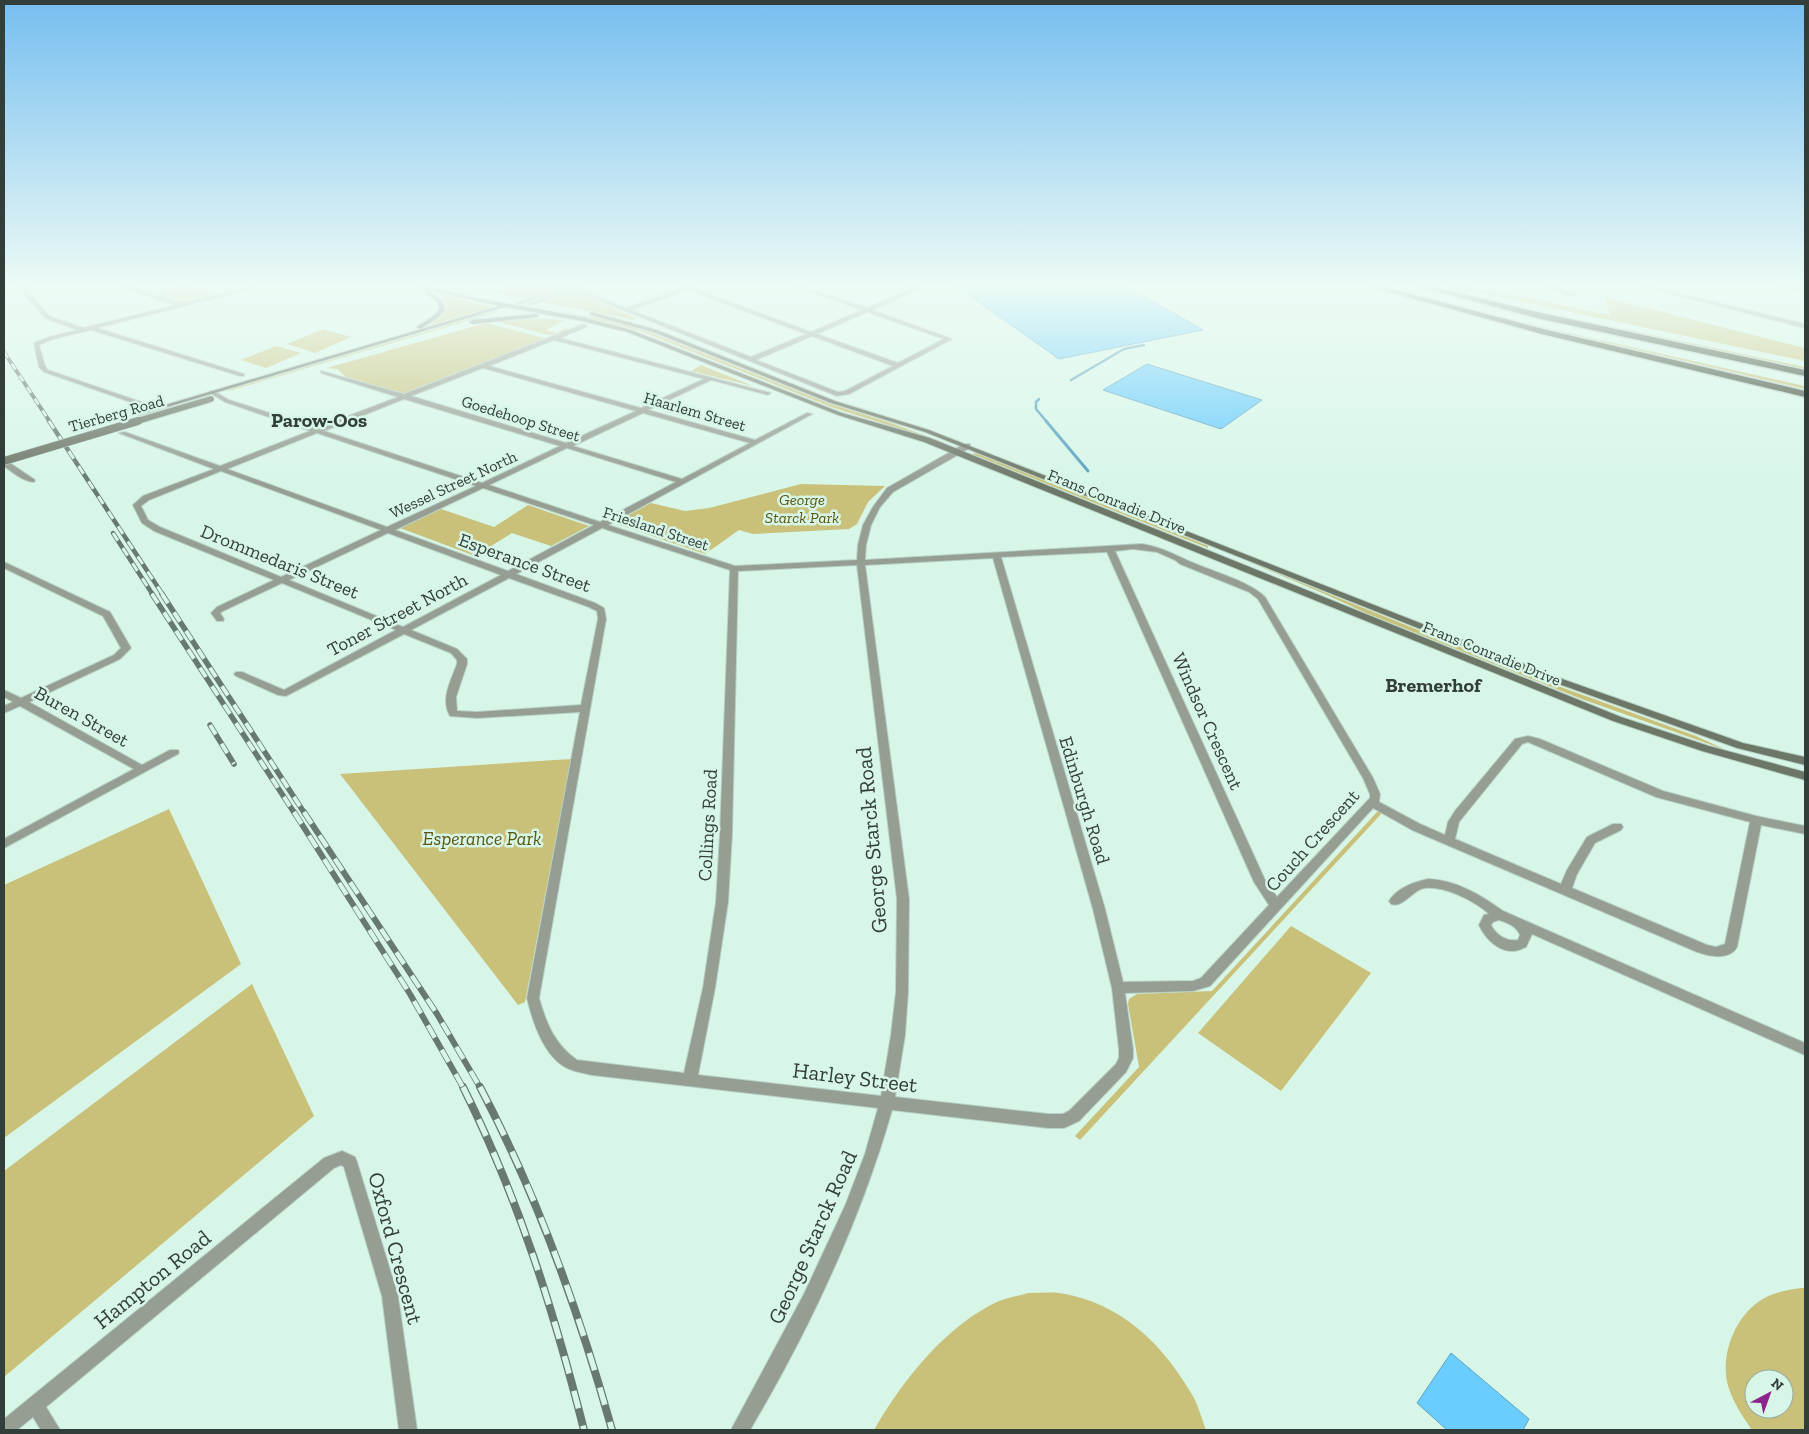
<svg xmlns="http://www.w3.org/2000/svg" width="1809" height="1434" font-family="'Zilla Slab',serif">
	<style>
		.green { fill: #c9c179; fill-rule: evenodd }
		.water { fill: #6bcdfd; stroke: #5aa2c2 }
		.lines { fill: none; stroke-linecap: round; stroke-linejoin: round }
		.stream-far1 { stroke: #5aa2c2; stroke-width: 2.5 }
		.stream { stroke: #5aa2c2; stroke-width: 3 }
		.minor-casing { stroke: #b6d1c5; stroke-width: 2 }
		.tertiary-casing { stroke: #b6d1c5; stroke-width: 2 }
		.secondary-casing { stroke: #b6d1c5; stroke-width: 2 }
		.motorway-casing { stroke: #b6d1c5; stroke-width: 3 }
		.minor { fill: #969d93; fill-rule: evenodd }
		.tertiary { fill: #969d93; fill-rule: evenodd }
		.secondary { fill: #6d7768; fill-rule: evenodd }
		.motorway { fill: #384532; fill-rule: evenodd }
		.rail-far4-casing { stroke: #677971; stroke-width: 4 }
		.rail-far3-casing { stroke: #677971; stroke-width: 4.5 }
		.rail-far2-casing { stroke: #677971; stroke-width: 5.5 }
		.rail-far1-casing { stroke: #677971; stroke-width: 6 }
		.rail-casing { stroke: #677971; stroke-width: 8 }
		.rail-far4 { stroke: #d7f6e8; stroke-width: 2.5; stroke-dasharray: 7; stroke-linecap: butt }
		.rail-far3 { stroke: #d7f6e8; stroke-width: 3; stroke-dasharray: 9; stroke-linecap: butt }
		.rail-far2 { stroke: #d7f6e8; stroke-width: 4; stroke-dasharray: 11; stroke-linecap: butt }
		.rail-far1 { stroke: #d7f6e8; stroke-width: 4.5; stroke-dasharray: 14; stroke-linecap: butt }
		.rail { stroke: #d7f6e8; stroke-width: 5.5; stroke-dasharray: 18; stroke-linecap: butt }
		.secondary-bridge-far1-casing { stroke: #b6d1c5; stroke-width: 8; stroke-linecap: butt }
		.secondary-bridge-casing { stroke: #b6d1c5; stroke-width: 9; stroke-linecap: butt }
		.secondary-bridge-far1 { stroke: #6d7768; stroke-width: 6 }
		.secondary-bridge { stroke: #6d7768; stroke-width: 8 }
		.labels { text-anchor: middle; stroke-width: 5; stroke-linejoin: round; paint-order: stroke }
		.far-street-label { font-size: 16px; fill: #323e39; stroke: #d7f6e8 }
		.far-park-label { font-size: 16px; font-style: italic; fill: #5b540d; stroke: #d7f6e8 }
		.street-label { font-size: 19px; fill: #323e39; stroke: #d7f6e8 }
		.park-label { font-size: 19px; font-style: italic; fill: #5b540d; stroke: #d7f6e8 }
		.far-district-label { font-size: 20px; font-weight: bold; fill: #323e39; stroke: #d7f6e8 }
		.neighbourhood-label { font-size: 20px; font-weight: bold; fill: #323e39; stroke: #d7f6e8 }
		.near-street-label { font-size: 22px; fill: #323e39; stroke: #d7f6e8 }
	</style>
	<rect width="100%" height="100%" fill="#d7f6e8"/>
	<!-- green -->
	<g class="green">
		<polygon points="180,284 207,290 214,295 185,303 153,293"/>
		<polygon points="508,284 556,284 636,318 635,320 493,293 508,286 506,285"/>
		<polygon points="1436,284 1460,284 1610,315 1604,297 1805,348 1805,361"/>
		<polygon points="437,294 438,294 495,307 430,325 442,314 447,306 445,301"/>
		<polygon points="500,310 495,313 225,392 232,389"/>
		<polygon points="564,312 607,320 647,331 828,403 888,422 948,444 834,408 640,331"/>
		<polygon points="1489,315 1805,386 1805,389"/>
		<polygon points="517,318 564,320 546,330 556,333 566,328 569,329 555,335 548,335 495,321"/>
		<polygon points="486,323 548,339 404,394 346,377 337,369 327,368"/>
		<polygon points="323,329 351,337 315,353 287,344"/>
		<polygon points="1624,329 1805,367 1805,369 1623,330"/>
		<polygon points="276,346 301,353 266,368 241,360"/>
		<polygon points="701,365 753,386 691,371"/>
		<polygon points="976,453 1208,546 1208,548 972,454"/>
		<polygon points="801,484 885,486 868,502 857,524 849,529 753,534 739,530 705,554 614,523 651,503 685,511 709,508"/>
		<polygon points="528,505 589,526 551,546 512,533 475,556 400,528 441,509 494,527"/>
		<polygon points="1247,561 1547,682 1696,736 1726,750 1579,698 1366,613 1327,595"/>
		<polygon points="571,759 525,1002 518,1005 340,774"/>
		<polygon points="169,809 241,964 4,1138 4,885"/>
		<polygon points="1377,812 1383,812 1080,1140 1075,1136 1139,1067 1128,1004 1129,999 1137,994 1212,991"/>
		<polygon points="1291,926 1371,973 1281,1091 1198,1033"/>
		<polygon points="252,984 314,1116 4,1377 4,1171"/>
		<path d="M1802,1288h3v142h-53c-10,-14 -21,-31 -25,-48 -6,-30 9,-66 34,-82 12,-8 27,-10 41,-12zM1754,1379h30v30h-30z"/>
		<path d="M1028,1293c10,0 21,-1 31,0 62,9 105,52 135,105 5,10 8,22 12,32h-332c28,-49 72,-105 125,-129 9,-4 20,-5 29,-8z"/>
	</g>
	<!-- water -->
	<g class="water">
		<polygon points="953,284 1123,284 1203,330 1059,359"/>
		<polygon points="1147,364 1262,400 1221,429 1103,390"/>
		<polygon points="1451,1353 1529,1419 1523,1430 1447,1430 1417,1403"/>
	</g>
	<g class="lines">
		<!-- stream-far1 -->
		<g class="stream-far1">
			<polyline points="1071,380 1124,349 1144,345"/>
			<polyline points="1039,399 1036,402 1036,409 1047,422"/>
		</g>
		<!-- stream -->
		<polyline class="stream" points="1046,421 1088,471"/>
		<defs>
			<g id="minor">
				<polygon points="16,284 22,284 49,316 83,328 176,305 108,284 117,284 183,303 262,284 271,284 97,328 244,374 244,376 240,376 91,330 53,339 39,345 45,366 48,370 144,403 144,405 142,406 44,372 39,367 34,343 49,337 77,330 45,318"/>
				<path d="M558,284h8l60,24 56,-20 -9,-4c5,0 8,1 13,2 5,1 11,-2 17,-2l-10,4 118,44 51,-22 -74,-26h8l71,24 45,-19 -9,-5h7l10,5 -48,21 80,29 -103,55 -12,2zM688,290l118,44 -55,23 -120,-47zM867,312l77,27 -46,24 -81,-29zM812,336l81,30 -48,25 -7,1 -82,-32z"/>
				<polygon points="1533,284 1542,284 1580,296 1575,297"/>
				<polygon points="1632,284 1641,284 1805,324 1805,328"/>
				<polygon points="1769,284 1779,284 1805,290 1805,294"/>
				<path d="M584,324l2,1v2l-26,11 211,55 -3,2 -57,-15 -63,30 107,30 52,-27 5,1 -204,111 127,41 122,-6 1,-15 5,-20 10,-18 14,-19 77,-44h6v4l-77,44 -13,15 -9,18 -5,20 -1,15 277,-16c21,3 36,13 54,20 19,8 56,19 69,33l108,181 7,16 -1,8 41,22 25,11 3,-13 7,-11 60,-72 13,-3 12,3 123,52 93,25 49,10v8l-44,-9 -24,122c-8,14 -28,9 -40,5l-285,-122 -39,-22 -163,178 -17,5 -68,2 8,56v9l-7,14 -47,49 -15,7h-16l-156,-18c-32,112 -83,220 -142,320h-19l73,-136 41,-88 20,-52 13,-46 -286,-33c-8,-2 -15,-3 -23,-6 -25,-11 -36,-46 -42,-71l53,-286 -103,6 -27,-2c-10,-17 1,-35 7,-52v-4l-6,-7 -47,-19 -118,62 -8,-1 -42,-19 -2,-2 2,-2h6l42,18 112,-60 -114,-47 -59,28 -3,2 4,6 -1,2h-6l-6,-8 6,-6 57,-27 -120,-49 -12,-8 -9,-18 10,-9 71,-27 -95,-36 6,-1 95,34 90,-35 -85,-29 -15,-9v-2h4l15,9 88,28 81,-31 -77,-24v-2l83,23zM554,340l150,39 -63,29 -152,-42zM483,368l153,43 -70,32 -155,-47zM404,399l156,47 -78,37 -158,-52zM643,413l107,30 -68,36 -109,-33zM317,433l159,53 -89,41 -160,-58zM567,448l109,34 -76,40 -111,-37zM221,471l160,59 -100,47 -121,-50 -12,-7 -7,-14 8,-6zM483,488l111,37 -86,46 -113,-41zM602,528l128,42 -10,264 -4,68 -13,86 -19,85 -107,-13c-22,-15 -31,-37 -38,-62l67,-379 -2,-11 -9,-5 -79,-29zM388,533l113,42 -98,52 -114,-47zM1133,549l24,3 18,8 5,4 69,28 9,7 105,179 7,16v4l-93,99 -12,-17 -150,-329zM1107,552l147,330 15,23 -68,73 -8,3 -70,1 -18,-73 -104,-352zM993,558l100,351 19,79 7,61v9l-3,6 -47,47 -6,3h-15l-153,-17 10,-62 3,-43 1,-93 -44,-334zM857,565l40,334 -1,93 -5,43 -10,61 -183,-21 17,-87 13,-86 4,-68 6,-263zM509,578l80,29 8,4 1,8 -17,86 -104,7 -20,-1 -1,-14 11,-33v-5l-10,-10 -46,-19zM1528,742l128,55 94,25 -25,122 -9,3 -9,-2 -135,-57 5,-14 18,-31 26,-13 2,-3 -2,-3h-8l-26,13 -20,33 -6,14 -106,-45 4,-17 4,-5 59,-73z"/>
				<path d="M4,461h3l28,19 -1,2c-10,0 -22,-10 -30,-16z"/>
				<polygon points="4,562 110,612 131,648 120,659 29,702 142,765 170,750 178,750 179,752 178,754 4,848 4,839 134,769 20,706 4,713 4,706 13,702 4,697 4,690 21,698 114,655 121,648 103,616 4,568"/>
				<path d="M1428,879c28,1 53,16 75,32l302,132v12l-273,-121 -6,13c-3,1 -8,4 -12,4 -16,1 -29,-13 -35,-26l5,-10 5,-1c-14,-13 -49,-31 -68,-25 -10,4 -19,19 -30,15l-2,-3c8,-13 25,-19 39,-22zM1499,920c9,3 17,6 21,15l-2,5c-11,2 -22,-5 -27,-15l2,-3z"/>
				<polygon points="342,1151 355,1157 357,1162 398,1296 417,1430 399,1430 382,1296 344,1167 341,1165 334,1168 46,1407 60,1430 41,1430 33,1417 17,1430 4,1430 4,1419 324,1158"/>
			</g>
			<g id="tertiary">
				<polygon points="586,284 594,284 531,305 526,304"/>
				<polygon points="535,296 537,297 537,299 518,305 515,303"/>
			</g>
			<g id="secondary">
				<polygon points="405,284 415,284 481,299 582,317 631,330 842,413 930,438 1621,717 1709,746 1805,772 1805,780 1702,751 1613,721 924,442 838,415 627,332 582,321 505,307 140,415 135,414 499,306 428,290 443,301 445,310 436,319 420,329 417,327 418,326 432,317 439,310 438,303 426,293 425,292 428,290"/>
				<polygon points="592,312 657,330 835,401 929,430 1565,680 1743,743 1805,757 1805,765 1737,748 1559,684 925,432 831,403 653,332 590,315 590,313"/>
				<polygon points="536,314 538,315 538,317 472,324 469,322 472,320"/>
			</g>
			<g id="motorway">
				<polygon points="1360,284 1373,284 1547,330 1805,391 1805,397 1542,334"/>
				<polygon points="1408,284 1422,284 1537,312 1805,370 1805,376 1537,318"/>
			</g>
		</defs>
		<!-- minor casing -->
		<use href="#minor" class="minor-casing"/>
		<!-- tertiary casing -->
		<use href="#tertiary" class="tertiary-casing"/>
		<!-- secondary casing -->
		<use href="#secondary" class="secondary-casing"/>
		<!-- motorway casing -->
		<use href="#motorway" class="motorway-casing"/>
		<!-- minor -->
		<use href="#minor" class="minor"/>
		<!-- tertiary -->
		<use href="#tertiary" class="tertiary"/>
		<!-- secondary -->
		<use href="#secondary" class="secondary"/>
		<!-- motorway -->
		<use href="#motorway" class="motorway"/>
		<defs>
			<polyline id="rail-far4" points="4,352 50,422"/>
			<g id="rail-far3">
				<polyline points="49,421 163,595"/>
				<polyline points="113,533 153,595"/>
			</g>
			<g id="rail-far2">
				<polyline points="152,594 295,814"/>
				<polyline points="162,594 305,814"/>
				<polyline points="210,725 234,764"/>
			</g>
			<g id="rail-far1">
				<polyline points="294,812 410,994 464,1089"/>
				<polyline points="304,812 437,1014 481,1089"/>
			</g>
			<g id="rail">
				<path d="M463,1087c55,110 91,224 121,343"/>
				<path d="M480,1087c58,110 99,224 132,343"/>
			</g>
		</defs>
		<!-- rail-far4 casing -->
		<use href="#rail-far4" class="rail-far4-casing"/>
		<!-- rail-far3 casing -->
		<use href="#rail-far3" class="rail-far3-casing"/>
		<!-- rail-far2 casing -->
		<use href="#rail-far2" class="rail-far2-casing"/>
		<!-- rail-far1 casing -->
		<use href="#rail-far1" class="rail-far1-casing"/>
		<!-- rail casing -->
		<use href="#rail" class="rail-casing"/>
		<!-- rail-far4 -->
		<use href="#rail-far4" class="rail-far4"/>
		<!-- rail-far3 -->
		<use href="#rail-far3" class="rail-far3"/>
		<!-- rail-far2 -->
		<use href="#rail-far2" class="rail-far2"/>
		<!-- rail-far1 -->
		<use href="#rail-far1" class="rail-far1"/>
		<!-- rail -->
		<use href="#rail" class="rail"/>
		<defs>
			<polyline id="secondary-bridge-far1" points="134,422 211,399"/>
			<polyline id="secondary-bridge" points="4,461 138,421"/>
		</defs>
		<!-- secondary-bridge-far1 casing -->
		<use href="#secondary-bridge-far1" class="secondary-bridge-far1-casing"/>
		<!-- secondary-bridge casing -->
		<use href="#secondary-bridge" class="secondary-bridge-casing"/>
		<!-- secondary-bridge-far1 -->
		<use href="#secondary-bridge-far1" class="secondary-bridge-far1"/>
		<!-- secondary-bridge -->
		<use href="#secondary-bridge" class="secondary-bridge"/>
	</g>
	<!-- sky -->
	<linearGradient id="sky" x2="0" y2="1"><stop stop-color="#76bef0"/><stop offset="0.59" stop-color="#edfbf5"/><stop offset="1" stop-color="#edfbf5" stop-opacity="0"/></linearGradient>
	<rect width="1809" height="485" fill="url(#sky)"/>
	<g class="labels">
		<!-- far-street labels -->
		<g class="far-street-label">
			<text transform="translate(695 411) rotate(16)" y="6">Haarlem Street</text>
			<text transform="translate(116 413) rotate(-16)" y="6">Tierberg Road</text>
			<text transform="translate(521 418) rotate(17)" y="6">Goedehoop Street</text>
			<text transform="translate(453 484) rotate(-25)" y="6">Wessel Street North</text>
			<text transform="translate(1117 501) rotate(22)" y="6">Frans Conradie Drive</text>
			<text transform="translate(656 528) rotate(18)" y="6">Friesland Street</text>
			<text transform="translate(1492 653) rotate(22)" y="6">Frans Conradie Drive</text>
		</g>
		<!-- far-park labels -->
		<g class="far-park-label">
			<text x="802" y="505">George<tspan x="802" dy="18">Starck Park</tspan></text>
		</g>
		<!-- street labels -->
		<g class="street-label">
			<text transform="translate(280 561) rotate(22)" y="7">Drommedaris Street</text>
			<text transform="translate(525 562) rotate(20)" y="7">Esperance Street</text>
			<text transform="translate(397 614) rotate(-28)" y="7">Toner Street North</text>
			<text transform="translate(82 716) rotate(29)" y="7">Buren Street</text>
			<text transform="translate(1208 721) rotate(66)" y="7">Windsor Crescent</text>
			<text transform="translate(1085 800) rotate(73)" y="7">Edinburgh Road</text>
			<text transform="translate(707 825) rotate(-87)" y="7">Collings Road</text>
			<text transform="translate(1312 840) rotate(-48)" y="7">Couch Crescent</text>
		</g>
		<!-- park labels -->
		<g class="park-label">
			<text x="482" y="845">Esperance Park</text>
		</g>
		<!-- far-district labels -->
		<g class="far-district-label">
			<text x="319" y="427">Parow-Oos</text>
		</g>
		<!-- neighbourhood labels -->
		<g class="neighbourhood-label">
			<text x="1433" y="692">Bremerhof</text>
		</g>
		<!-- near-street labels -->
		<g class="near-street-label">
			<text transform="translate(871 840) rotate(-95)" y="8">George Starck Road</text>
			<text transform="translate(855 1077) rotate(7)" y="8">Harley Street</text>
			<text transform="translate(812 1237) rotate(-66)" y="8">George Starck Road</text>
			<text transform="translate(396 1248) rotate(75)" y="8">Oxford Crescent</text>
			<text transform="translate(152 1279) rotate(-39)" y="8">Hampton Road</text>
		</g>
	</g>
	<!-- border -->
	<rect width="1809" height="1434" fill="none" stroke="#323e39" stroke-width="10"/>
	<!-- north arrow -->
	<g transform="translate(1769 1394) rotate(41)"><circle r="24" fill="#d7f6e8" stroke="#95aca2"/>
	<path d="M0-4L9 19L0 12L-9 19Z" fill="#8b248b"/>
	<text y="-8" font-size="14" font-weight="bold" text-anchor="middle" fill="#323e39">N</text>
	</g>
</svg>
